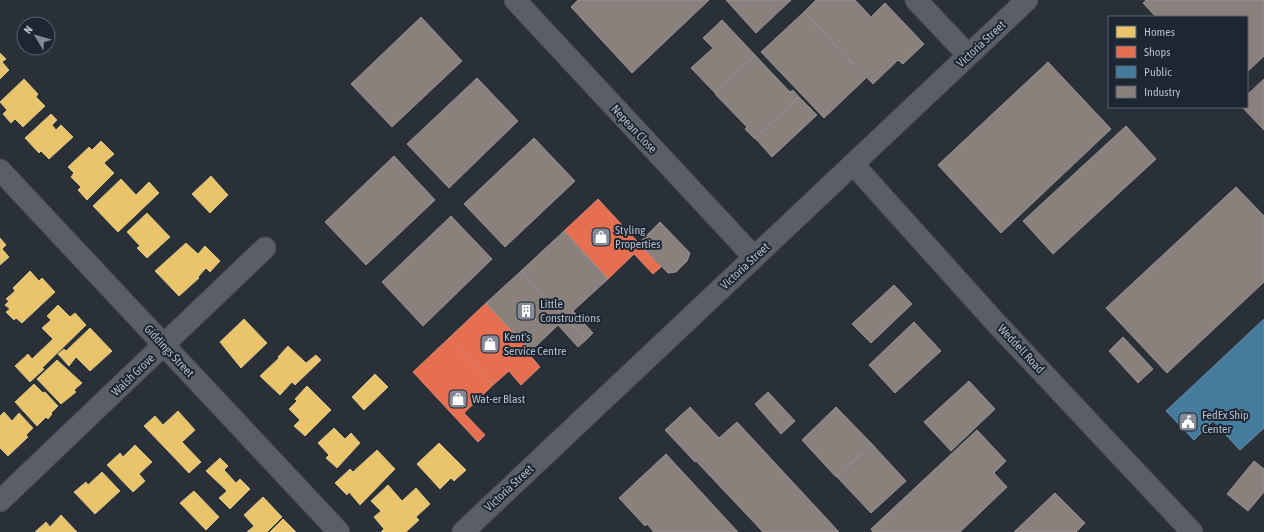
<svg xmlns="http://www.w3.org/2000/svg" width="1264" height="532" font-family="'Asap Condensed',sans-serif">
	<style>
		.homes { fill: #e9c46a; stroke: #d9c286 }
		.shops { fill: #e76f51; stroke: #d88675 }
		.public { fill: #457b9d; stroke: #668eaa }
		.industry { fill: #8a817c; stroke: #979393 }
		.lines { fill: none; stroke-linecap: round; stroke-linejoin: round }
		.minor-casing { stroke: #484c53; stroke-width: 23 }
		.minor { stroke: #5a5e66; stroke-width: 21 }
		.labels { text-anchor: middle; stroke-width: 4; stroke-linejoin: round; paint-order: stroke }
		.street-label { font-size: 12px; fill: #b4bcc9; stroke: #1d2633 }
		.poi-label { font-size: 12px; fill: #b4bcc9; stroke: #1d2633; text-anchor: start }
	</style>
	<rect width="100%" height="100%" fill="#2a3038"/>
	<!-- homes -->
	<g class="homes">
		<polygon points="0,53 6,59 2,62 9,70 0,79"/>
		<polygon points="24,79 38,94 36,97 45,106 23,127 15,119 11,123 3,114 7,110 0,102"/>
		<polygon points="51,114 57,120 52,125 56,130 61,125 73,137 49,159 41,151 39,153 25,138"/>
		<polygon points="101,141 114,154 104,163 114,173 87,200 78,190 81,187 71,177 74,173 68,167 89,147 92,150"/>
		<polygon points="211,176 228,195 210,213 192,194"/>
		<polygon points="121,179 136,195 149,182 159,193 118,232 93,206"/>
		<polygon points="147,213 170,237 147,258 137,248 140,246 127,232"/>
		<polygon points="0,238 6,245 2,249 9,257 0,265"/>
		<polygon points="186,243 198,254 205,246 220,261 210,272 206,268 198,277 199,278 179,296 155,271"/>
		<polygon points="30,271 39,281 42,278 55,292 22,323 16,318 14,320 6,312 10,309 5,305 9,301 6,299 15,291 13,288"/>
		<polygon points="58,305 70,317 75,313 86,325 42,368 44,369 30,382 15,366 28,354 32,359 53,339 42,328 51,320 47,316"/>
		<polygon points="244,319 267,343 241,368 220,342"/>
		<polygon points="90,328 112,351 90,371 76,357 69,366 58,354 64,349 66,351"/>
		<polygon points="288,346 306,363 316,355 321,360 295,385 292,382 280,395 260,376 279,358 278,357"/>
		<polygon points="57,360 82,383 74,390 76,392 61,404 37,379"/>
		<polygon points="375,374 388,387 364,410 352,397"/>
		<polygon points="34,384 43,393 45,392 58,406 51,413 52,414 48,419 46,417 37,426 15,402"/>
		<polygon points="307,386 331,410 305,436 294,426 300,420 289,409 297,401 295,399"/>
		<polygon points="178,411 195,430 182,442 201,462 189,473 144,426 155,416 163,425"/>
		<polygon points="4,412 12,421 19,413 33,428 26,435 28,437 8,456 0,448 0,416"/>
		<polygon points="334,428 345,439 351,433 360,443 337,468 326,458 329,455 318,443"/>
		<polygon points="439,443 466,470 454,481 451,478 440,489 417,464"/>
		<polygon points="135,445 152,462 139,474 145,481 133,492 107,465 120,453 123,457"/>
		<polygon points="377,450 395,469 360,505 349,492 347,495 335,483 350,469 353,472"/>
		<polygon points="220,458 228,466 224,470 236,483 240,479 250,489 230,509 219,498 227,491 206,471"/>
		<polygon points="102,472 120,491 95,514 74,492 86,482 88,485"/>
		<polygon points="388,485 402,501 416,488 430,504 416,517 419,520 406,532 381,532 384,529 374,517 381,511 371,501"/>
		<polygon points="194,491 219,517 206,530 180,503"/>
		<polygon points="263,497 282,517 267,532 247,532 254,526 244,515"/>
		<polygon points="61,515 77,532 35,532 46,522 50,527"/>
		<polygon points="283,519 296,532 270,532"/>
	</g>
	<!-- shops -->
	<g class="shops">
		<polygon points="598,199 661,267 653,274 634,254 608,279 564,231"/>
		<polygon points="486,303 531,351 528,353 540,367 521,385 509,371 493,385 449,338"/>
		<polygon points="449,338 493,385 464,413 485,435 478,442 413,372"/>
	</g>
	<!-- public -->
	<polygon class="public" points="1264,319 1264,428 1240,450 1213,421 1194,440 1166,411"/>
	<!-- industry -->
	<g class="industry">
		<polygon points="578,0 709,0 632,73 571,7"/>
		<polygon points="726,0 791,0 756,33"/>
		<polygon points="816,0 855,0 871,17 885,3 924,44 903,64 898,60 873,84 804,12"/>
		<polygon points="1146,0 1264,0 1264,56 1247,72 1247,17 1156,17 1143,3"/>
		<polygon points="804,12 866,78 824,118 761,52"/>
		<polygon points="421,17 462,61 392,127 351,84"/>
		<polygon points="722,20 755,55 715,93 691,68 713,48 703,38"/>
		<polygon points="755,55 790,92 793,90 799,97 755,139 745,129 747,127 715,94"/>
		<polygon points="1048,62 1111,129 1001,233 938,165"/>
		<polygon points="477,78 518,121 449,188 407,144"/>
		<polygon points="1264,79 1264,130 1242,107 1247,107 1247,95"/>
		<polygon points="799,97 817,115 772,157 755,138"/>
		<polygon points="1126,126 1156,159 1053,254 1023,221"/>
		<polygon points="534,138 575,181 505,247 464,204"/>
		<polygon points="394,156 435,200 366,265 325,222"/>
		<polygon points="1236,187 1264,216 1264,282 1167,373 1106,308"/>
		<polygon points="451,216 492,259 423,326 382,282"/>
		<polygon points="660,222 690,253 687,261 676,272 668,273 639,243"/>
		<polygon points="564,231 608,279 573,311 593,333 586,340 521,271"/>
		<polygon points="521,271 586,340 578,347 558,325 531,351 486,303"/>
		<polygon points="894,285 912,304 871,343 852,324"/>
		<polygon points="914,322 941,351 895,393 869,365"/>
		<polygon points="1123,337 1153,369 1138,383 1109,351"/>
		<polygon points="969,381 995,409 951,451 924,422"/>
		<polygon points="768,392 795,421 781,434 755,404"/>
		<polygon points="690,407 719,438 737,422 839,532 763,532 696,461 695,462 665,430"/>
		<polygon points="836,407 872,444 836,477 802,440"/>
		<polygon points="977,430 1006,461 994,473 1007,487 960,532 873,532 871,529"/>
		<polygon points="872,444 906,481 871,513 837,477"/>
		<polygon points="666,454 738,532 654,532 647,524 645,526 619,498"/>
		<polygon points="1254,461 1264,469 1264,492 1248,511 1227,494"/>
		<polygon points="1055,493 1085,523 1076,532 1014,532"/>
	</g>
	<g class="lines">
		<defs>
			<g id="minor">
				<polyline points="515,0 754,257"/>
				<polyline points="916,0 968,55"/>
				<polyline points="853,164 997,324 1192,532"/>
				<polyline points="0,170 339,532"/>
				<polyline points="0,501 265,248"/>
				<polyline points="463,532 1027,0"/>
			</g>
		</defs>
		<!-- minor casing -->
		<use href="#minor" class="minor-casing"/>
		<!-- minor -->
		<use href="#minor" class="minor"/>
	</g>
	<!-- icons -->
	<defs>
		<symbol id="shop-square" viewBox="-11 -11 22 22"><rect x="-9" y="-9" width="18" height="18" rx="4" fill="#848b96" stroke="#1d2633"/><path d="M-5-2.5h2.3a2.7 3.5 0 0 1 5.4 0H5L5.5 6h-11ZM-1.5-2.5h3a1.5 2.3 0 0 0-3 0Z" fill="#fff"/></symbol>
		<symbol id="building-square" viewBox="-11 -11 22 22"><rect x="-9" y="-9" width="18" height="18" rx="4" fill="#848b96" stroke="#1d2633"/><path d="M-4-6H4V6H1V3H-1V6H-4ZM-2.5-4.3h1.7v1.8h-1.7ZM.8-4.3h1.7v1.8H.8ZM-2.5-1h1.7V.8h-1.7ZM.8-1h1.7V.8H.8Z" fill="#fff"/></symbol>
		<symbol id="civic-square" viewBox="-11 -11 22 22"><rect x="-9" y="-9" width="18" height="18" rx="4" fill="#848b96" stroke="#1d2633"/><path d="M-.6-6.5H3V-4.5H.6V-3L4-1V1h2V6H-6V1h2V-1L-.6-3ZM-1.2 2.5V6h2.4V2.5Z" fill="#fff"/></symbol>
	</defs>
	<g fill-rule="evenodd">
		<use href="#shop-square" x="590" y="226" width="22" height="22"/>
		<use href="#building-square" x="515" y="300" width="22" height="22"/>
		<use href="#shop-square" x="479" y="333" width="22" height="22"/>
		<use href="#shop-square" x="447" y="388" width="22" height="22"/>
		<use href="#civic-square" x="1177" y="411" width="22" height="22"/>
	</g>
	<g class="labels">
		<!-- street labels -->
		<g class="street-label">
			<text transform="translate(981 44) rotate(-43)" y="4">Victoria Street</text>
			<text transform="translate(634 129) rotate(47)" y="4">Nepean Close</text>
			<text transform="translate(745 266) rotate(-43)" y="4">Victoria Street</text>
			<text transform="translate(1021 349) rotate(47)" y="4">Weddell Road</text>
			<text transform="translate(169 351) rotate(47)" y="4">Giddings Street</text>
			<text transform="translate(133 375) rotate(-44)" y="4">Walsh Grove</text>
			<text transform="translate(509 488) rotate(-43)" y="4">Victoria Street</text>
		</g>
		<!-- poi labels -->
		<g class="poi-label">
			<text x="615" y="234">Styling<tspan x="615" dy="14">Properties</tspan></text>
			<text x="540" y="308">Little<tspan x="540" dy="14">Constructions</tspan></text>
			<text x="504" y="341">Kent's<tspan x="504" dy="14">Service Centre</tspan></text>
			<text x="472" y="403">Wat-er Blast</text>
			<text x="1202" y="419">FedEx Ship<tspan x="1202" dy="14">Center</tspan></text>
		</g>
	</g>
	<!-- legend -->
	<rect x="1108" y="16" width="140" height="92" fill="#1d2633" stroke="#59626f"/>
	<rect x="1116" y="26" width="20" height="12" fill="#e9c46a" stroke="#59626f"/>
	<text x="1144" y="36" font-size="12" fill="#b4bcc9">Homes</text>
	<rect x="1116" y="46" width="20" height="12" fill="#e76f51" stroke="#59626f"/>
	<text x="1144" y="56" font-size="12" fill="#b4bcc9">Shops</text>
	<rect x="1116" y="66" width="20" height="12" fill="#457b9d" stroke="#59626f"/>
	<text x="1144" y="76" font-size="12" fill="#b4bcc9">Public</text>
	<rect x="1116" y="86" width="20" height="12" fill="#8a817c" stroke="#59626f"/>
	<text x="1144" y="96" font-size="12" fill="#b4bcc9">Industry</text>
	<!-- north arrow -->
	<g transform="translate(36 36) rotate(308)"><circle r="19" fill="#1d2633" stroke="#59626f"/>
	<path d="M0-3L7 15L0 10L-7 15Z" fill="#848b96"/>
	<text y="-6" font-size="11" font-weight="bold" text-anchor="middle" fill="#b4bcc9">N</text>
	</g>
</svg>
